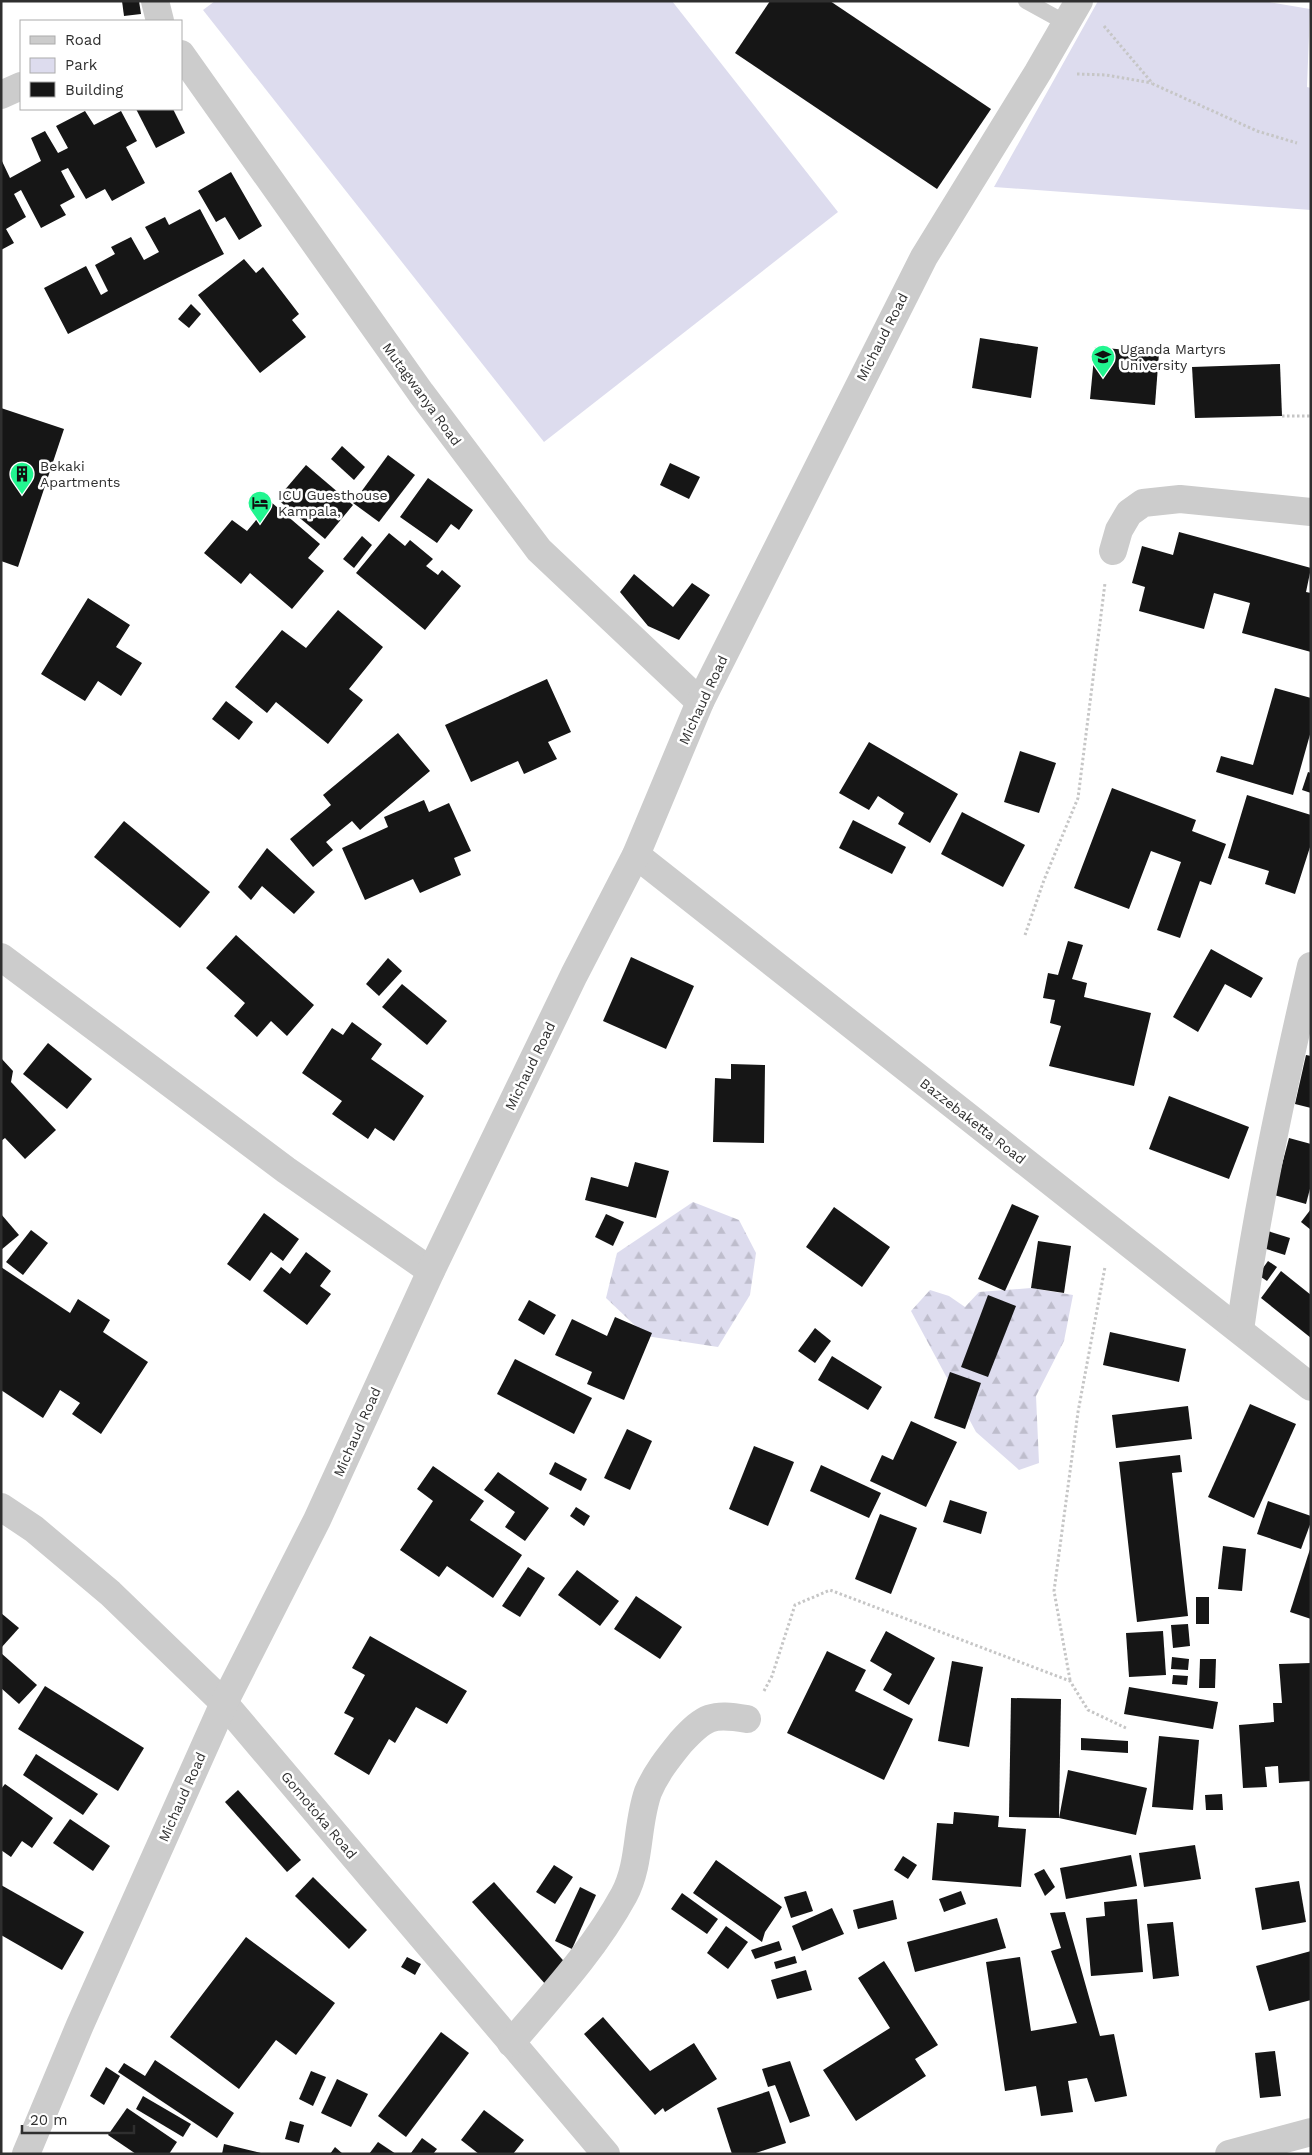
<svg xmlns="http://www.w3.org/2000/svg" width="1312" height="2155" font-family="'Work Sans',sans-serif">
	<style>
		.green { fill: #dddcee }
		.forest { fill: url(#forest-firs) }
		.building { fill: #161616 }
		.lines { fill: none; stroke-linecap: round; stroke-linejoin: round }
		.path { stroke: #c6c6c6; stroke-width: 3; stroke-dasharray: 2.5 2.5; stroke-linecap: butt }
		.service { stroke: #ccc; stroke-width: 16 }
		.minor { stroke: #ccc; stroke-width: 28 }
		.tertiary { stroke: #ccc; stroke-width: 28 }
		.labels { text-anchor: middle; stroke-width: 5; stroke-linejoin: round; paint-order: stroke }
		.street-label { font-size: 14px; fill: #2f2f2f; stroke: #fff }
		.poi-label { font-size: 14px; fill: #2f2f2f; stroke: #fff; text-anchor: start }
	</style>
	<defs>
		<pattern id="forest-firs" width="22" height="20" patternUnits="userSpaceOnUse" patternTransform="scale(1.25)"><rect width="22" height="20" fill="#dddcee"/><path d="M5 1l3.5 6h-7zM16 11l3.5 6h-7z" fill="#bebdcc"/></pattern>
	</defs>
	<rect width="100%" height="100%" fill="#fff"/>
	<!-- green -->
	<g class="green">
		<polygon points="215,1 672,1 838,212 544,442 203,10"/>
		<polygon points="1098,1 1263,1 1310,9 1307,87 1311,88 1311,210 994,187"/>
	</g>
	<!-- forest -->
	<g class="forest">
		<polygon points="693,1202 739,1220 756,1253 750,1295 718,1347 646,1336 606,1298 617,1253"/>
		<polygon points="1031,1288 1073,1295 1064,1341 1036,1396 1039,1463 1019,1470 976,1432 911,1311 930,1290 949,1296 965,1307 979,1292"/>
	</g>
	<!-- building -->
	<g class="building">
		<polygon points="122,1 139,1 141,14 124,16"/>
		<polygon points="770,1 830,1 991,109 937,189 735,53"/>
		<polygon points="136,109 173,109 185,133 156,148"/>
		<polygon points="85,111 94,125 121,111 137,141 126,147 145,183 112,201 105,189 86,199 68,168 61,171 75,197 60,205 66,215 41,228 21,190 14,194 26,217 6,229 14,243 1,250 1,159 10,178 41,161 31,138 45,131 58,153 68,148 56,126"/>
		<polygon points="231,172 262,226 239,240 225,217 216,222 198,191"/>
		<polygon points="200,209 224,254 68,334 44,288 86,266 101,295 108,291 95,265 115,254 111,247 131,237 144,260 159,252 145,227 165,217 169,225"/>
		<polygon points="244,259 256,273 263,267 299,314 292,320 306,337 260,373 198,295"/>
		<polygon points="191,304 201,314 189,328 178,319"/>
		<polygon points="980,338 1038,347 1031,398 972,388"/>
		<polygon points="1095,347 1159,353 1155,405 1090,399"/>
		<polygon points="1280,364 1282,416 1195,418 1192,367"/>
		<polygon points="1,408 64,429 18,567 1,561"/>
		<polygon points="342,446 365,467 354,480 331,459"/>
		<polygon points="388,455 415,475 379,522 353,503"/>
		<polygon points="670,463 700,477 689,499 660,485"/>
		<polygon points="306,465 353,505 325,539 277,499"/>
		<polygon points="428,478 473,510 459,530 451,524 437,543 400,517"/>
		<polygon points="271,502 320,544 308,558 324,571 292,609 250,573 241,584 204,553 232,520 247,531"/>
		<polygon points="1179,532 1311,568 1306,592 1311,593 1311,652 1242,633 1250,603 1214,593 1204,629 1139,611 1145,587 1132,583 1142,546 1173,555"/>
		<polygon points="389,533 405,546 410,540 433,559 426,566 438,575 442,570 461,586 425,630 356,573"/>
		<polygon points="362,536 372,545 354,568 343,559"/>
		<polygon points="634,574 673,607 692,583 710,595 679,640 648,626 620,592"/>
		<polygon points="88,598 130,625 116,647 142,663 121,696 98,681 85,701 41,674"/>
		<polygon points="338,610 383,647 349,689 363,700 328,744 276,702 267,713 235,687 282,630 306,648"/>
		<polygon points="547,679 571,732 548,742 557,759 524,774 518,761 471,782 445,725"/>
		<polygon points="1275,688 1311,698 1311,731 1293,795 1216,772 1221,756 1253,765"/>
		<polygon points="226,701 253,722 239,740 212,719"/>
		<polygon points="398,733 430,771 360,830 352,821 326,842 333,850 313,867 290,839 331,805 323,795"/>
		<polygon points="869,742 958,794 930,843 898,824 904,813 878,796 869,810 839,793"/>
		<polygon points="1020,751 1056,763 1039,813 1004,802"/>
		<polygon points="1308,772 1311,773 1311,793 1302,790"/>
		<polygon points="1112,788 1196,820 1192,831 1226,844 1211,885 1200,881 1180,938 1157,930 1181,862 1151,851 1129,909 1074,888"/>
		<polygon points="1247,795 1311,815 1311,844 1295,894 1265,884 1269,871 1228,858"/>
		<polygon points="424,800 429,812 449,803 471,851 454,858 461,875 420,893 413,879 365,900 342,848 388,827 384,817"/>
		<polygon points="962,812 1025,845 1003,887 941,854"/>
		<polygon points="853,820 906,847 892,874 839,848"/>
		<polygon points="124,821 210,892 180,928 94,857"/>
		<polygon points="267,848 315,892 294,914 262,886 251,900 238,887"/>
		<polygon points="236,935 314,1005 287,1036 271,1021 257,1037 234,1016 245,1003 206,968"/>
		<polygon points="1068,941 1083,945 1072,979 1087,983 1084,997 1151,1013 1134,1086 1049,1066 1061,1026 1050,1023 1055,1000 1043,998 1048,973 1058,975"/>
		<polygon points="1211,949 1263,978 1251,998 1225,984 1198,1032 1173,1017"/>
		<polygon points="631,957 694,986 666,1049 603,1021"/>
		<polygon points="388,958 402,971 379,996 366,984"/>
		<polygon points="402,984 447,1021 427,1045 382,1007"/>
		<polygon points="352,1022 382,1044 371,1059 424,1096 394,1141 375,1128 368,1139 332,1114 342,1101 302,1073 332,1028 343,1035"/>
		<polygon points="48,1043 92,1079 67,1109 23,1074"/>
		<polygon points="1306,1055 1311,1056 1311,1108 1295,1104"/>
		<polygon points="1,1058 13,1071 11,1082 56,1130 25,1159 5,1138 1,1141"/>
		<polygon points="731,1064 765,1065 764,1143 713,1142 715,1078 731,1079"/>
		<polygon points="1169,1096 1249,1127 1229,1179 1149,1149"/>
		<polygon points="1289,1138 1311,1144 1311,1185 1306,1204 1274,1195"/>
		<polygon points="635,1162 669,1171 656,1218 585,1200 591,1177 628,1187"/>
		<polygon points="1012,1204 1039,1216 1005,1291 978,1279"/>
		<polygon points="834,1207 890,1247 862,1287 806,1247"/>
		<polygon points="1311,1209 1311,1230 1301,1222"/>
		<polygon points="264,1213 299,1239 283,1261 271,1252 250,1281 227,1264"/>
		<polygon points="1,1214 19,1235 1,1250"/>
		<polygon points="606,1214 624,1222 613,1246 595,1237"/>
		<polygon points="31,1230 48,1243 23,1275 6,1262"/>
		<polygon points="1268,1231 1290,1238 1285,1255 1263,1248"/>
		<polygon points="1038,1241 1071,1246 1064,1293 1031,1288"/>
		<polygon points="306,1252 331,1271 320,1286 331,1294 307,1325 263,1291 281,1267 290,1274"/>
		<polygon points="1268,1261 1277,1267 1267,1281 1258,1275"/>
		<polygon points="1,1267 70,1313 78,1299 110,1320 103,1332 148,1362 101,1434 72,1414 80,1403 60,1390 43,1418 1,1390"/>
		<polygon points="1281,1271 1311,1295 1311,1338 1261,1298"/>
		<polygon points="988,1295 1016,1306 988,1377 961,1367"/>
		<polygon points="529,1300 556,1315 544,1335 518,1320"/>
		<polygon points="615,1317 652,1333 624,1400 587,1384 592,1372 555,1355 572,1319 607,1336"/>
		<polygon points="815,1328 831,1341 815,1363 798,1351"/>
		<polygon points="1110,1332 1186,1349 1179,1382 1103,1365"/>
		<polygon points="832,1356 882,1387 868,1410 818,1380"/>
		<polygon points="515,1359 592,1398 574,1434 497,1394"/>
		<polygon points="950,1372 981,1383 965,1429 934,1418"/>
		<polygon points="1250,1404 1296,1424 1254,1518 1208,1497"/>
		<polygon points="1188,1406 1192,1439 1116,1448 1112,1415"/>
		<polygon points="911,1421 957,1442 926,1507 870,1481 882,1455 893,1460"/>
		<polygon points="627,1429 652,1441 630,1490 604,1478"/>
		<polygon points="754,1446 794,1462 768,1526 729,1509"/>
		<polygon points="1180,1455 1182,1472 1172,1473 1188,1616 1137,1622 1119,1462"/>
		<polygon points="555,1462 587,1479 581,1491 549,1474"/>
		<polygon points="821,1465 881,1493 869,1518 810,1491"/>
		<polygon points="433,1466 484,1501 470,1520 522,1555 493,1598 447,1566 439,1577 400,1550 433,1501 417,1489"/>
		<polygon points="498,1472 549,1508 525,1541 505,1527 515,1512 484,1490"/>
		<polygon points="950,1500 987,1512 981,1534 943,1522"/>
		<polygon points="1268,1501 1311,1516 1311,1522 1301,1549 1257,1534"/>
		<polygon points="576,1507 590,1516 584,1526 570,1516"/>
		<polygon points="880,1514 917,1528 891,1594 855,1579"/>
		<polygon points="1223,1546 1246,1549 1242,1591 1218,1589"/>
		<polygon points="1310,1549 1311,1549 1311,1619 1290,1612"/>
		<polygon points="528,1567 545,1578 520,1617 502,1606"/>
		<polygon points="577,1570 619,1601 600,1626 558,1595"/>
		<polygon points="636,1596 682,1627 660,1659 614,1629"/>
		<rect x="1196" y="1597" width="13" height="27"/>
		<polygon points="1,1613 19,1628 1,1648"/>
		<polygon points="1188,1624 1190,1646 1173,1648 1171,1625"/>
		<polygon points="886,1631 935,1658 909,1705 883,1690 892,1674 870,1661"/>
		<polygon points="1163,1631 1166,1675 1129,1677 1126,1633"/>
		<polygon points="370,1636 467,1691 447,1724 416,1707 395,1743 389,1739 369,1775 334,1754 354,1718 344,1713 365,1675 352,1668"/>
		<polygon points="827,1651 866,1670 855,1691 913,1719 884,1780 787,1733"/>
		<polygon points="1,1653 37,1685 19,1704 1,1688"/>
		<polygon points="1172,1657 1189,1659 1188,1670 1171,1669"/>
		<polygon points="1200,1659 1216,1659 1215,1688 1199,1688"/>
		<polygon points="952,1661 983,1667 969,1747 938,1741"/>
		<polygon points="1311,1663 1311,1781 1279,1783 1278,1766 1265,1767 1267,1787 1243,1788 1239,1725 1274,1722 1273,1703 1282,1703 1279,1664"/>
		<polygon points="1173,1675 1188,1676 1187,1685 1172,1684"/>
		<polygon points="45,1686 144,1748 118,1791 18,1729"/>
		<polygon points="1129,1687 1218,1702 1213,1729 1124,1714"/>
		<polygon points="1011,1698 1061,1699 1059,1818 1009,1817"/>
		<polygon points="1159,1736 1199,1740 1193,1810 1152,1807"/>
		<polygon points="1081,1738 1128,1741 1128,1753 1081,1750"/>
		<polygon points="36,1754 98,1794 83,1815 23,1775"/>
		<polygon points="1068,1770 1147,1788 1136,1835 1059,1818"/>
		<polygon points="5,1784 53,1818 32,1848 22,1841 11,1857 1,1850 1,1789"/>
		<polygon points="238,1790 301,1860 287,1872 225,1802"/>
		<polygon points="1222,1794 1223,1810 1206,1810 1205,1795"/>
		<polygon points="954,1812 999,1816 998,1827 1026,1829 1021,1887 932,1880 937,1823 953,1824"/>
		<polygon points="70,1819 110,1846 93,1871 53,1843"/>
		<polygon points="1195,1845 1201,1879 1144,1887 1139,1853"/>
		<polygon points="1131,1855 1137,1886 1066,1899 1060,1868"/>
		<polygon points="903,1856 917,1865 908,1879 894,1870"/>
		<polygon points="716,1860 782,1907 765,1932 762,1942 693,1893"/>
		<polygon points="554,1865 573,1877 555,1904 536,1892"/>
		<polygon points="1044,1869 1055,1887 1045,1896 1034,1874"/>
		<polygon points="313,1877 367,1930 349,1949 295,1896"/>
		<polygon points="1299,1881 1306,1922 1262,1930 1255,1888"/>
		<polygon points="494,1882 569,1967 547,1986 472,1902"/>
		<polygon points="1,1885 84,1932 62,1970 1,1935"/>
		<polygon points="580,1887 596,1895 572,1949 555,1941"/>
		<polygon points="806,1891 813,1911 791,1918 784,1897"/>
		<polygon points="961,1891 966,1904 944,1912 939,1899"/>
		<polygon points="682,1893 718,1919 707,1934 671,1909"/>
		<polygon points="1137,1899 1143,1972 1091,1976 1086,1918 1105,1916 1104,1902"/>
		<polygon points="893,1900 897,1919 858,1929 853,1910"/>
		<polygon points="832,1908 844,1934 802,1951 792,1926"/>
		<polygon points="1065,1912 1100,2036 1114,2034 1127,2096 1095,2102 1087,2078 1068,2081 1073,2112 1041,2116 1036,2086 1005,2091 986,1962 1020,1957 1031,2031 1077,2023 1051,1951 1061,1948 1050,1913"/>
		<polygon points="997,1918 1006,1948 915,1972 907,1942"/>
		<polygon points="1173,1922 1179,1976 1153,1979 1147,1924"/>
		<polygon points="726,1926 748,1942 728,1969 707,1953"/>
		<polygon points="246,1937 335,2003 296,2055 276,2040 239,2089 170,2037"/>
		<polygon points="779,1941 782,1950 755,1959 751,1950"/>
		<polygon points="1311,1951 1311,2000 1269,2011 1256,1966"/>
		<polygon points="795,1956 797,1963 776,1969 774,1962"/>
		<polygon points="407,1957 421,1964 415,1975 401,1967"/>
		<polygon points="884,1961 938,2045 915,2059 926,2076 856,2121 823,2070 890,2028 858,1978"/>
		<polygon points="806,1970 812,1990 777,1999 771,1980"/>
		<polygon points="603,2017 650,2071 694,2043 717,2079 665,2112 663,2108 655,2115 584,2034"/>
		<polygon points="441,2032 469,2053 406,2137 378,2116"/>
		<polygon points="1275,2051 1281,2096 1260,2098 1255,2053"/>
		<polygon points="155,2060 234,2113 217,2138 118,2072 124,2063 145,2076"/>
		<polygon points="790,2061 810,2116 790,2123 775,2085 768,2087 762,2069"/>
		<polygon points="106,2067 120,2076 104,2105 90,2096"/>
		<polygon points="311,2071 326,2077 313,2106 299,2099"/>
		<polygon points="337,2079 368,2094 351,2127 321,2113"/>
		<polygon points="769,2091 786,2143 753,2154 732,2154 717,2108"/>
		<polygon points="143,2096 191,2124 183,2137 136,2109"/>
		<polygon points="127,2108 177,2142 169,2154 136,2154 108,2135"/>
		<polygon points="484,2110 524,2140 513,2154 479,2154 461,2140"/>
		<polygon points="290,2121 304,2125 299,2143 285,2139"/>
		<polygon points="422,2138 437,2149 433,2154 411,2153"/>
		<polygon points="378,2142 396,2154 369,2154"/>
		<polygon points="224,2144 261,2153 261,2154 222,2154"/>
		<polygon points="335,2147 343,2154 330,2154"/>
	</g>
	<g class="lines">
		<!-- path -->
		<g class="path">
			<polyline points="1104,26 1153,84 1257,131 1297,143"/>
			<polyline points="1077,74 1106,75 1152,83"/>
			<polyline points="1282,416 1311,416"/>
			<polyline points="1025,935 1044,880 1078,798 1105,583"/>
			<polyline points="1070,1680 1054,1591 1078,1412 1105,1267"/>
			<polyline points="764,1691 772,1676 795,1605 830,1590 1070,1681 1088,1710 1128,1729"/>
		</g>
		<!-- service -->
		<polyline class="service" points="1026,1 1066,23"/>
		<!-- minor -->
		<g class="minor">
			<polyline points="155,1 160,21"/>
			<polyline points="181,54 421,393 539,550 700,702"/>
			<polyline points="1,95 21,86"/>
			<polyline points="1113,551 1119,530 1129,513 1143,503 1180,499 1311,512"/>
			<polyline points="636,855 1311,1387"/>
			<polyline points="1,957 286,1170 431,1271"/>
			<path d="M1240,1330c17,-123 43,-243 71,-364"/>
			<polyline points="1,1507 34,1529 110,1593 224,1703 606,2154"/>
			<path d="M511,2043c40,-47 83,-93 113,-148 17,-32 12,-69 24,-103 8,-19 20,-34 33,-50 24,-26 31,-29 66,-23"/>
			<polyline points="26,2154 80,2025 224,1703 317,1520 431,1271 574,975 636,855 700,702 924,257 1038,72 1079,1"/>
		</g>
		<!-- tertiary -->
		<polyline class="tertiary" points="1229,2154 1311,2132"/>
	</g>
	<!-- icons -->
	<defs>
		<symbol id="university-pin" viewBox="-11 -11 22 30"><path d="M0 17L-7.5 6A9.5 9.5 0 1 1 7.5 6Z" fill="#22f690" stroke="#fff"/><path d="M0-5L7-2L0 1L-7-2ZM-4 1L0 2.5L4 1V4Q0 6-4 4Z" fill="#111"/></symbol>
		<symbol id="building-pin" viewBox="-11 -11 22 30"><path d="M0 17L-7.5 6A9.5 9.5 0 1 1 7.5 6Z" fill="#22f690" stroke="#fff"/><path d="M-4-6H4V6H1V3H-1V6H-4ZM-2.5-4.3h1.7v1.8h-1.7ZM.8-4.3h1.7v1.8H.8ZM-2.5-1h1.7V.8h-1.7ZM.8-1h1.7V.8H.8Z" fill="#111"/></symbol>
		<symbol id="hotel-pin" viewBox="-11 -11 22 30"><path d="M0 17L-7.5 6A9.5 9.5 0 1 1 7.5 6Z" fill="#22f690" stroke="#fff"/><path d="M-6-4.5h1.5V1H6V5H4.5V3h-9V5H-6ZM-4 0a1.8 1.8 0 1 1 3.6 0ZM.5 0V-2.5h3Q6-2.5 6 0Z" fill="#111"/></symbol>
	</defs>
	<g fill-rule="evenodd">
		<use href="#university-pin" x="1089" y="343" width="28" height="38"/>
		<use href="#building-pin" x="8" y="460" width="28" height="38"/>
		<use href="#hotel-pin" x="246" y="489" width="28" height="38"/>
	</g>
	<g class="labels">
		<!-- street labels -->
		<g class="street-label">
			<text transform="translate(882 337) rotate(-63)" y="5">Michaud Road</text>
			<text transform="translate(422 394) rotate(54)" y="5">Mutagwanya Road</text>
			<text transform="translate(703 700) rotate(-65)" y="5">Michaud Road</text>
			<text transform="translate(530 1066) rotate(-64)" y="5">Michaud Road</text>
			<text transform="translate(973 1121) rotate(38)" y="5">Bazzebaketta Road</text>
			<text transform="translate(357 1432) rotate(-66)" y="5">Michaud Road</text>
			<text transform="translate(182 1797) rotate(-66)" y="5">Michaud Road</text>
			<text transform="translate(319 1815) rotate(50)" y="5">Gomotoka Road</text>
		</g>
		<!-- poi labels -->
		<g class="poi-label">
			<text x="1120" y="354">Uganda Martyrs<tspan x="1120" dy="16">University</tspan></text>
			<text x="40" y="471">Bekaki<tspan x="40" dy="16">Apartments</tspan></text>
			<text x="278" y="500">ICU Guesthouse<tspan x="278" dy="16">Kampala,</tspan></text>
		</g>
	</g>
	<!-- border -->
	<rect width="1312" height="2155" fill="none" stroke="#2f2f2f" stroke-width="5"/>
	<!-- legend -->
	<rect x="20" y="20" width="162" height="90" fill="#ffffff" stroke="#acacac"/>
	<rect x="30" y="36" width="25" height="8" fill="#cccccc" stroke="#acacac"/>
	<text x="65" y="45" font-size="15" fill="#2f2f2f">Road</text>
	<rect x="30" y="58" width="25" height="15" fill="#dddcee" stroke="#acacac"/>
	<text x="65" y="70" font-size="15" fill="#2f2f2f">Park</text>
	<rect x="30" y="82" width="25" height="15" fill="#161616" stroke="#acacac"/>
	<text x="65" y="95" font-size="15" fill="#2f2f2f">Building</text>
	<!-- scale -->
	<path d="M22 2125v8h112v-8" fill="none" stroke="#2f2f2f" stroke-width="2.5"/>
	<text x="30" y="2125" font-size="15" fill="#2f2f2f" stroke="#ffffff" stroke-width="4" paint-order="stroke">20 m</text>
</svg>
